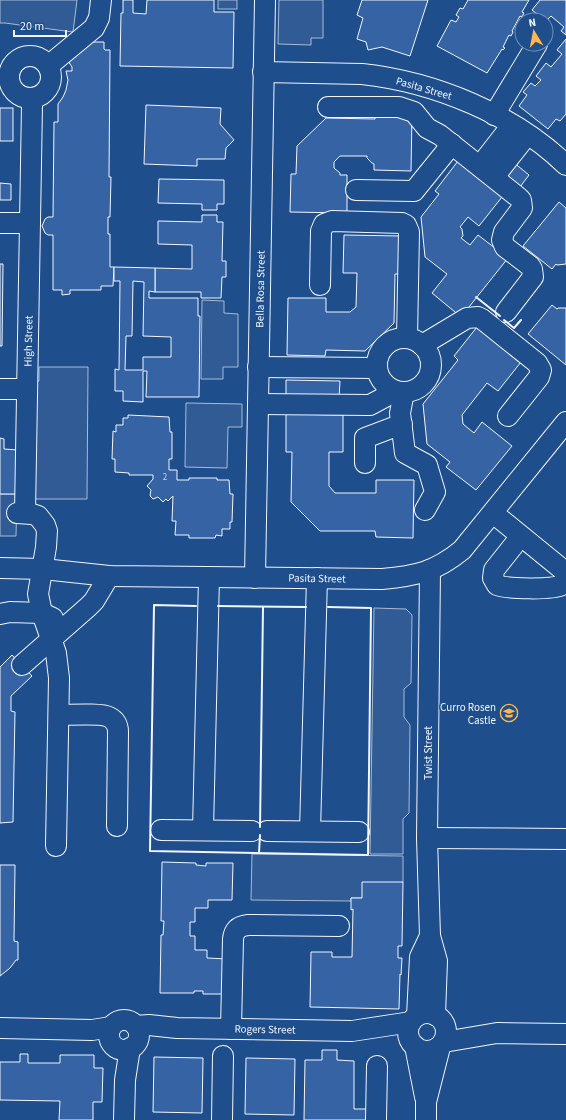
<svg xmlns="http://www.w3.org/2000/svg" width="566" height="1120" font-family="'Source Sans 3',sans-serif">
	<style>
		.parking { fill: #305b95; stroke: #a8bbd7 }
		.building { fill: #3563a3; stroke: #f2f6ff; fill-rule: evenodd }
		.lines { fill: none; stroke-linecap: round; stroke-linejoin: round }
		.minor-casing { stroke: #f2f6ff; stroke-width: 22 }
		.minor { stroke: #1f4e8c; stroke-width: 20 }
		.wall { stroke: #f2f6ff; stroke-width: 2 }
		.labels { text-anchor: middle; stroke-width: 3; stroke-linejoin: round; paint-order: stroke }
		.number-label { font-size: 9px; fill: #c3d1e8 }
		.street-label { font-size: 11px; fill: #f2f6ff; stroke: #1f4e8c }
		.poi-label { font-size: 11px; fill: #f2f6ff; stroke: #1f4e8c; text-anchor: end }
	</style>
	<rect width="100%" height="100%" fill="#1f4e8c"/>
	<!-- parking -->
	<g class="parking">
		<polygon points="0,0 77,0 73,32 5,23 0,23"/>
		<rect x="218" y="0" width="19" height="9"/>
		<polygon points="279,0 323,0 323,38 311,38 311,45 278,44"/>
		<polygon points="202,300 224,301 224,313 238,314 238,367 223,367 223,379 201,379"/>
		<polygon points="39,367 88,367 87,499 35,499 36,381 39,381"/>
		<polygon points="186,403 242,404 242,427 228,427 227,468 185,467"/>
		<polygon points="0,494 17,494 16,536 0,536"/>
		<polygon points="374,608 406,609 412,615 411,683 404,689 404,717 410,725 409,813 403,819 403,854 370,854"/>
		<polygon points="252,854 403,856 403,882 362,898 351,898 351,901 251,900"/>
	</g>
	<!-- building -->
	<g class="building">
		<polygon points="123,0 133,0 133,13 146,14 147,0 214,0 214,12 234,12 233,68 120,66 121,13 123,13"/>
		<polygon points="362,0 428,0 410,56 382,47 368,50 366,42 357,39 363,18 357,15"/>
		<polygon points="468,0 529,0 522,12 524,13 522,17 520,16 512,31 513,32 511,36 509,35 503,47 505,48 503,50 502,49 487,73 437,46 451,20 456,22 459,17 456,15 460,8 463,9"/>
		<polygon points="540,0 566,0 566,35 561,31 564,27 551,16 546,21 532,10"/>
		<polygon points="566,39 566,114 560,121 556,119 548,129 519,106 527,95 523,92 531,83 535,86 541,80 536,76 546,63 551,67 562,54 557,50"/>
		<polygon points="93,42 104,42 104,49 105,50 110,50 109,177 111,177 110,217 108,217 108,234 110,234 110,267 114,267 113,286 101,286 101,290 70,290 70,294 62,295 62,290 53,290 53,235 48,235 45,233 42,226 45,219 48,217 53,217 54,122 58,122 58,104 63,97 66,90 68,80 66,71 72,71 72,67 68,61"/>
		<polygon points="146,105 221,108 220,124 234,140 226,148 225,159 197,159 197,166 144,164"/>
		<rect x="0" y="108" width="13" height="33"/>
		<polygon points="375,113 412,114 411,171 374,170 374,164 372,163 367,158 367,156 340,156 334,162 334,168 340,173 340,175 347,175 347,213 290,212 291,174 296,174 297,146 326,118 375,119"/>
		<polygon points="458,161 502,197 479,226 468,217 460,227 462,229 463,236 461,238 470,245 478,235 508,258 461,317 432,293 447,274 425,257 421,217 439,194 435,191"/>
		<polygon points="513,162 529,175 520,187 503,174"/>
		<polygon points="159,179 224,180 224,204 217,204 217,210 202,210 202,204 158,203"/>
		<polygon points="0,183 11,184 11,200 0,200"/>
		<polygon points="559,202 566,208 566,264 557,265 556,264 552,269 523,246"/>
		<polygon points="202,215 217,215 217,222 223,222 222,261 226,261 226,277 222,277 221,298 201,298 201,292 155,292 155,268 192,269 192,245 158,244 158,221 202,222"/>
		<polygon points="344,235 401,236 400,274 395,274 394,323 365,351 326,350 325,356 287,355 288,298 326,298 326,312 350,312 356,307 357,273 343,273"/>
		<polygon points="0,264 3,264 2,346 0,346"/>
		<path d="M114,267l41,1v24l-6,-1v7h49v18h2l-1,81h-53l1,-26h-4v31l-20,-1v-10h-8v-22l4,1 1,-89h-6zM133,281l11,1 -1,54 28,1v20h-28v13h-18l1,-34h6z"/>
		<polygon points="552,305 557,309 558,308 566,308 566,365 528,334"/>
		<polygon points="477,327 521,362 498,391 487,383 462,415 463,424 474,433 482,422 512,446 476,490 446,467 450,462 427,444 423,404 458,360 454,356"/>
		<polygon points="286,380 340,381 339,399 286,398"/>
		<polygon points="286,414 343,415 343,452 329,452 329,486 335,493 376,493 376,480 414,480 413,538 376,537 375,531 320,531 291,502 292,452 286,452"/>
		<polygon points="128,415 169,417 170,432 172,432 172,459 169,459 169,470 177,470 177,480 189,480 189,478 217,478 217,480 229,480 230,494 233,494 232,522 230,522 230,529 222,529 222,536 216,535 215,538 189,538 189,535 175,535 176,521 172,521 173,496 168,501 166,499 163,502 158,497 153,499 151,497 150,495 151,490 147,486 153,479 153,475 129,475 129,473 115,472 115,459 112,459 113,431 116,432 116,425 123,425 123,418 128,418"/>
		<polygon points="0,438 4,439 4,449 18,450 18,494 0,494"/>
		<polygon points="12,655 32,676 11,696 11,711 15,712 13,822 0,823 0,667"/>
		<polygon points="162,862 196,863 196,865 206,866 206,863 233,863 232,900 208,900 208,908 195,908 195,922 190,922 190,936 195,936 195,950 207,950 207,958 227,959 226,994 203,994 203,991 194,991 194,993 160,993 161,935 163,935 164,921 161,921"/>
		<polygon points="0,865 15,865 14,941 18,942 18,960 16,960 10,968 0,976"/>
		<polygon points="362,882 403,882 402,946 398,946 398,958 402,958 401,975 400,974 399,1009 310,1007 311,952 332,952 332,957 352,957 353,909 351,910 351,898 362,898"/>
		<polygon points="322,1050 337,1050 337,1060 354,1061 354,1109 369,1109 369,1120 304,1120 305,1060 322,1060"/>
		<polygon points="20,1054 28,1054 28,1063 60,1063 60,1055 94,1055 94,1068 103,1068 102,1102 93,1102 93,1120 59,1120 60,1101 0,1100 0,1062 20,1062"/>
		<polygon points="154,1057 203,1058 202,1113 153,1112"/>
		<polygon points="246,1058 295,1059 294,1115 245,1114"/>
	</g>
	<g class="lines">
		<defs>
			<g id="minor">
				<circle cx="30" cy="77" r="21"/>
				<polyline points="48,66 94,28 99,18 101,0"/>
				<path d="M263,72l99,2c73,8 151,40 204,91"/>
				<polyline points="328,107 399,107 414,112 427,128 440,135 518,197 521,200 522,208 504,232 502,240 505,247 530,266 532,269 533,277 506,312"/>
				<polyline points="494,115 537,44"/>
				<polyline points="480,166 512,125"/>
				<polyline points="494,177 527,135"/>
				<polyline points="356,190 414,191 452,144"/>
				<polyline points="0,223 30,223"/>
				<polyline points="320,285 321,231 324,224 332,221 402,223 406,225 409,232 407,338"/>
				<circle cx="404" cy="365" r="27"/>
				<polyline points="422,345 467,318 478,317 482,319 537,363 541,370 539,377 508,416"/>
				<polyline points="258,367 377,368"/>
				<polyline points="0,389 27,389"/>
				<polyline points="404,392 400,413 405,453 427,465 435,492 425,510"/>
				<polyline points="258,404 370,405 396,391"/>
				<polyline points="365,463 365,438 402,424"/>
				<polyline points="17,513 32,514 38,516 45,525 47,531 46,547 38,594 42,613 56,653 59,678 56,846"/>
				<polyline points="25,513 32,105 29,99"/>
				<path d="M493,513l70,57 3,8 -4,7c-8,5 -56,4 -65,0l-4,-7 1,-8 27,-34"/>
				<path d="M0,568l43,1 66,7 273,3c34,-3 53,-7 80,-29l104,-128"/>
				<polyline points="430,570 427,838 430,936 437,961 435,1015"/>
				<polyline points="255,578 265,0"/>
				<polyline points="0,614 10,612 42,613 53,618"/>
				<polyline points="22,665 88,607 94,601 109,576"/>
				<path d="M59,715c11,0 42,-2 50,2 6,3 9,8 9,15l-1,94"/>
				<polyline points="161,830 252,831"/>
				<polyline points="203,830 209,577"/>
				<polyline points="267,831 359,832"/>
				<polyline points="310,831 317,578"/>
				<polyline points="427,838 566,839"/>
				<circle cx="427" cy="1032" r="19"/>
				<polyline points="417,1016 420,957 430,936"/>
				<circle cx="124" cy="1035" r="15"/>
				<polyline points="136,1026 149,1025 177,1028 352,1031 411,1022"/>
				<polyline points="0,1028 92,1030 111,1027"/>
				<path d="M231,1029l2,-90c1,-9 6,-13 15,-14l91,1"/>
				<polyline points="444,1042 497,1033 566,1034"/>
				<polyline points="415,1046 425,1097"/>
				<polyline points="124,1120 125,1080 130,1048"/>
				<polyline points="222,1120 223,1056"/>
				<polyline points="376,1120 377,1066"/>
				<polyline points="426,1120 426,1102 440,1047"/>
			</g>
		</defs>
		<!-- minor casing -->
		<use href="#minor" class="minor-casing"/>
		<!-- minor -->
		<use href="#minor" class="minor"/>
		<!-- wall -->
		<g class="wall">
			<polyline points="476,297 500,316"/>
			<polyline points="504,320 514,328 521,320"/>
			<polyline points="196,606 154,605 150,851 368,855 371,608 328,607"/>
			<polyline points="218,606 306,607"/>
			<polyline points="260,827 263,607"/>
			<polyline points="259,853 260,835"/>
		</g>
	</g>
	<!-- icons -->
	<defs>
		<symbol id="school-ring" viewBox="-11 -11 22 22"><circle r="9.5" fill="#1f4e8c" stroke="#ffb74d" stroke-width="1.5"/><path d="M0-5L7-2L0 1L-7-2ZM-4 1L0 2.5L4 1V4Q0 6-4 4Z" fill="#ffb74d"/></symbol>
	</defs>
	<g fill-rule="evenodd">
		<use href="#school-ring" x="499" y="703" width="20" height="20"/>
	</g>
	<g class="labels">
		<!-- number labels -->
		<g class="number-label">
			<text x="165" y="480">2</text>
		</g>
		<!-- street labels -->
		<g class="street-label">
			<text transform="translate(424 88) rotate(16)" y="4">Pasita Street</text>
			<text transform="translate(260 289) rotate(-89)" y="4">Bella Rosa Street</text>
			<text transform="translate(28 341) rotate(-89)" y="4">High Street</text>
			<text transform="translate(317 578) rotate(1)" y="4">Pasita Street</text>
			<text transform="translate(428 753) rotate(-90)" y="4">Twist Street</text>
			<text transform="translate(265 1029) rotate(1)" y="4">Rogers Street</text>
		</g>
		<!-- poi labels -->
		<g class="poi-label">
			<text x="496" y="711">Curro Rosen<tspan x="496" dy="13">Castle</tspan></text>
		</g>
	</g>
	<!-- north arrow -->
	<g transform="translate(534 32) rotate(350)"><circle r="19" fill="#1f4e8c" stroke="#7391ba"/>
	<path d="M0-3L7 15L0 10L-7 15Z" fill="#ffb74d"/>
	<text y="-6" font-size="11" font-weight="bold" text-anchor="middle" fill="#f2f6ff">N</text>
	</g>
	<!-- scale -->
	<path d="M14 30v6h52v-6" fill="none" stroke="#f2f6ff" stroke-width="2"/>
	<text x="20" y="30" font-size="12" fill="#f2f6ff" stroke="#1f4e8c" stroke-width="3" paint-order="stroke">20 m</text>
</svg>
